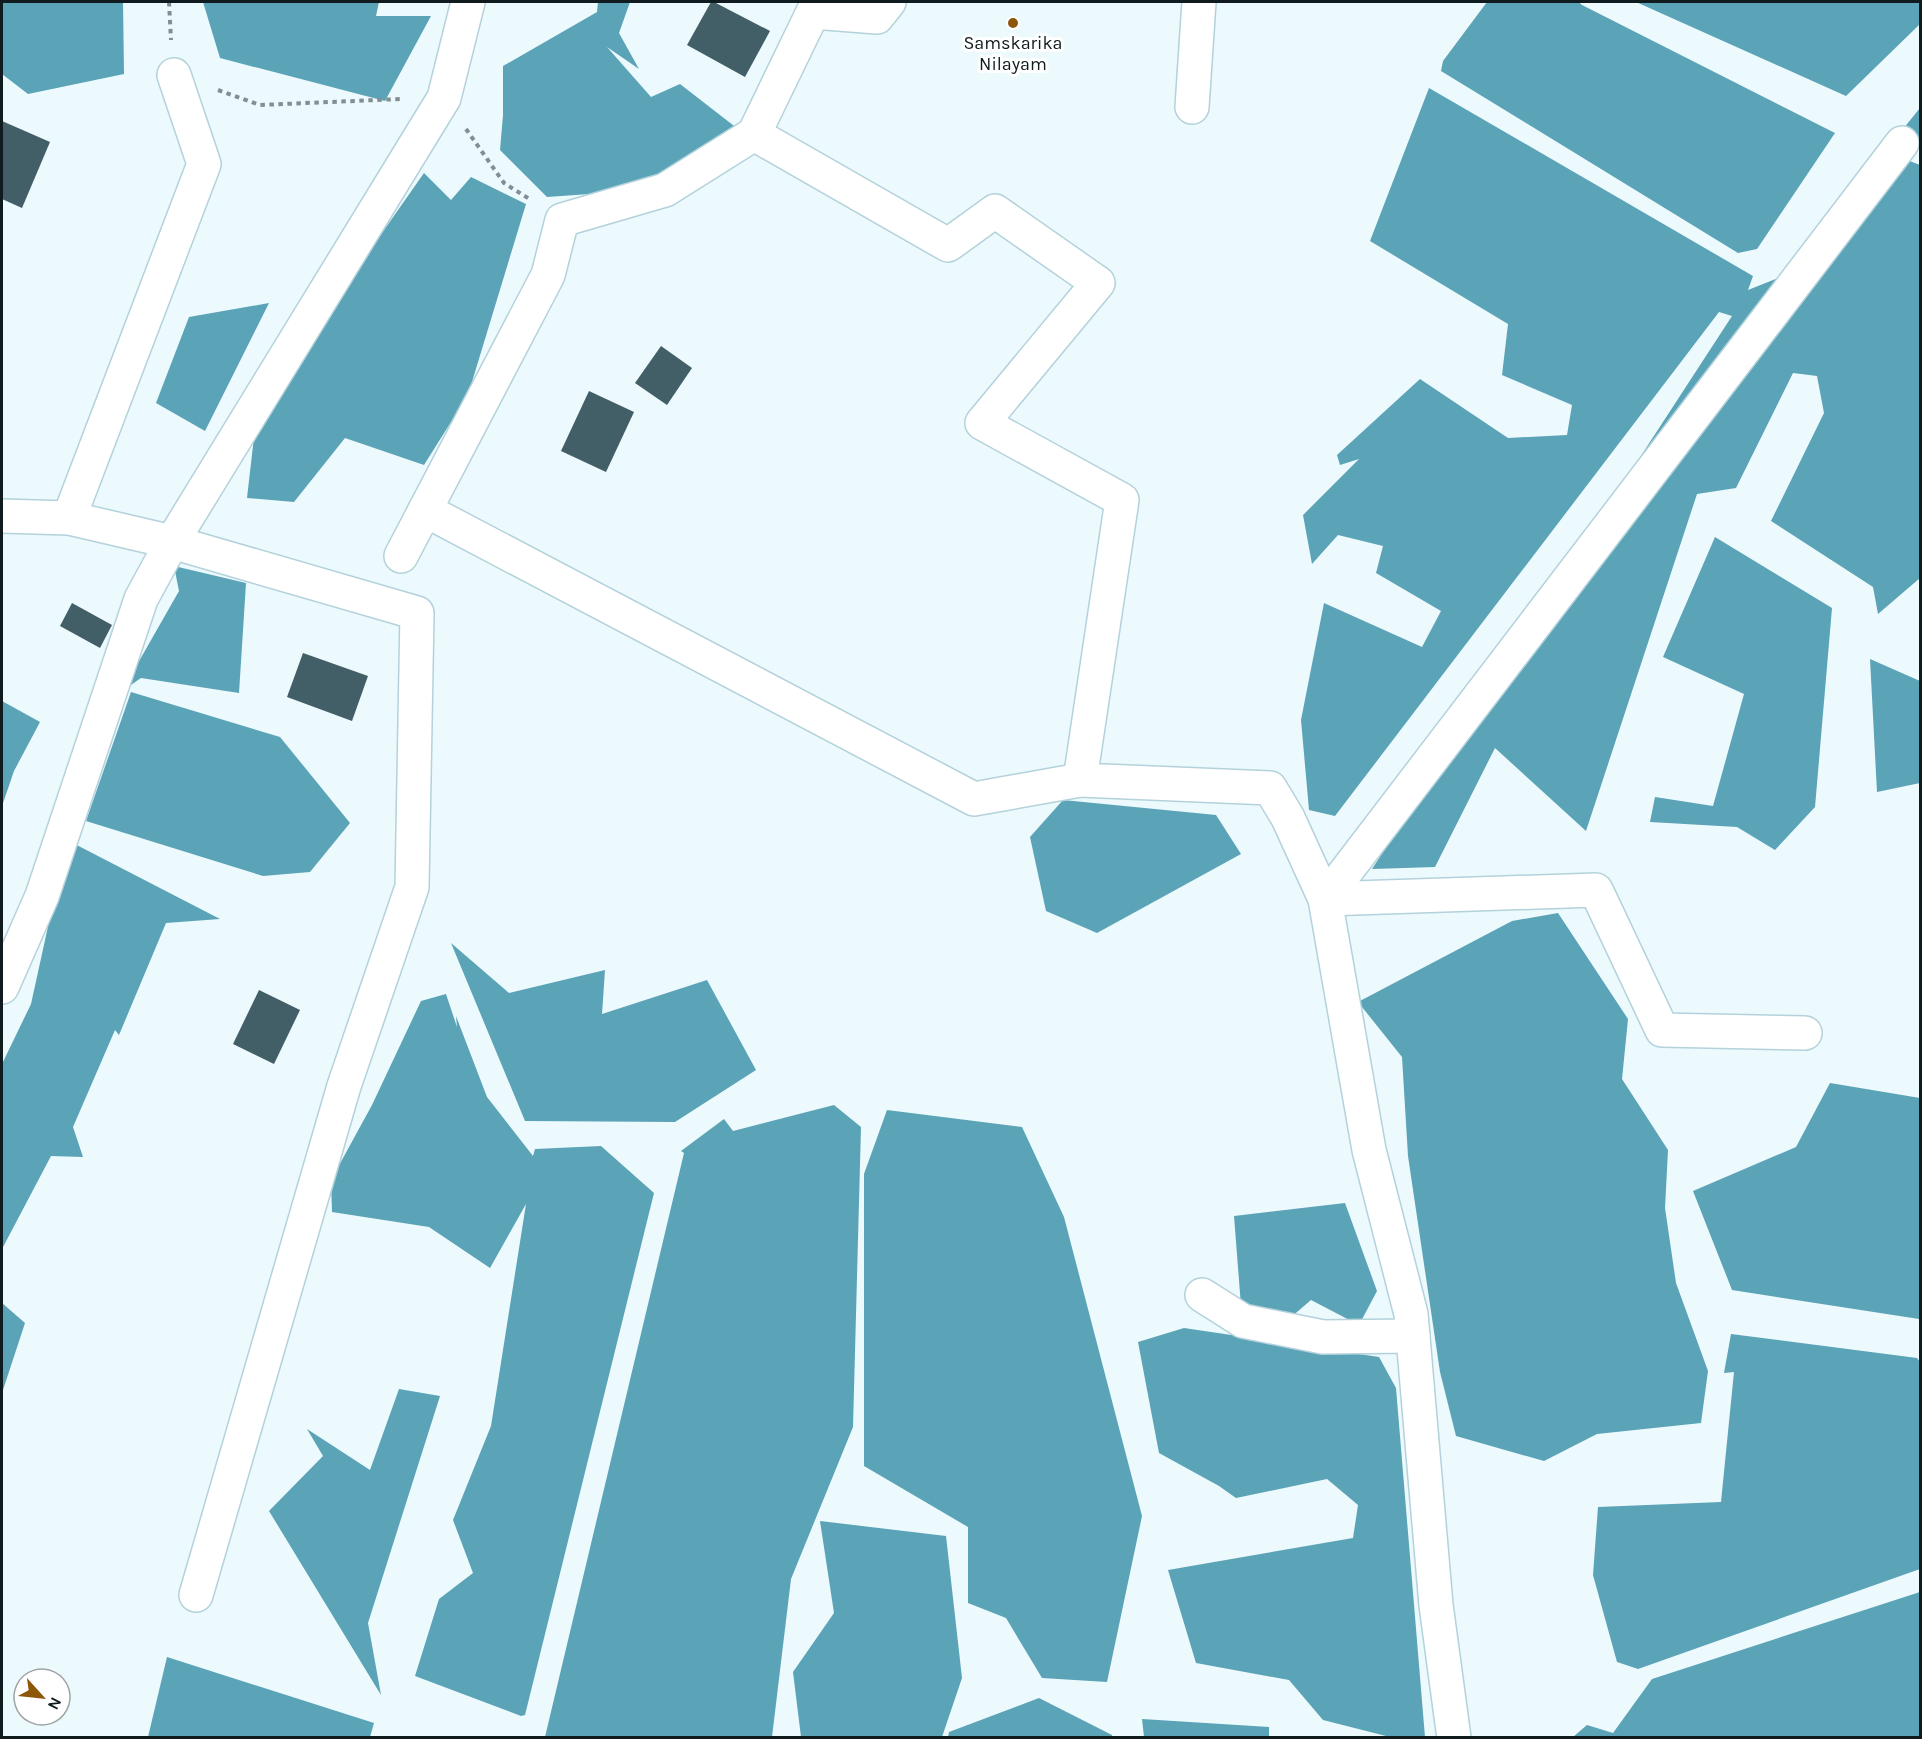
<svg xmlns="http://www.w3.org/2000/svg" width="1922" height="1739" font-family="Karla,sans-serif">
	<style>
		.water { fill: #5ba3b7 }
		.building { fill: #425e66 }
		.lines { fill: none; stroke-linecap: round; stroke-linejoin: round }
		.street-casing { stroke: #b3d2db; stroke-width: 36 }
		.path { stroke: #828f92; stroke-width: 4; stroke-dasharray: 4.5 4.5; stroke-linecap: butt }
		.street { stroke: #fff; stroke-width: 33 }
		.poi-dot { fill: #8d5709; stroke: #fff; stroke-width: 2 }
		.labels { text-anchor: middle; stroke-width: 6; stroke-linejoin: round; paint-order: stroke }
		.poi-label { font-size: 18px; fill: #0f1b1e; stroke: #fff }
	</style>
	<rect width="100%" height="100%" fill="#ecf9fd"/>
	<!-- water -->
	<g class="water">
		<polygon points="2,2 123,2 124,74 28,94 2,74"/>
		<polygon points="203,2 379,2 376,16 431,16 385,101 220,58"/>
		<polygon points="598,2 630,2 619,33 639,69 607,47 651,97 680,84 738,129 632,191 547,197 500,150 503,115 503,66 597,12"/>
		<polygon points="1487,2 1579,2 1582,5 1835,133 1757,249 1738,253 1441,71 1443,61"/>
		<polygon points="1636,2 1920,2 1920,24 1846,96"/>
		<polygon points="1429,88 1753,276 1748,290 1783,276 1884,151 1920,165 1920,578 1878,614 1873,587 1771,521 1824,413 1817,376 1793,373 1736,488 1697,494 1586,831 1495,748 1435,867 1372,869 1732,316 1719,312 1335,816 1309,810 1301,720 1324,603 1422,647 1441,611 1376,573 1383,546 1338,535 1312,564 1303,515 1359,459 1340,465 1337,455 1420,379 1508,438 1567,435 1572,405 1502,375 1508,324 1370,241"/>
		<polygon points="1920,108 1920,149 1903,144 1895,139"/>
		<polygon points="424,173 451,200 471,177 526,204 468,395 424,465 345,438 294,502 247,498 257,411"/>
		<polygon points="269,303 205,431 156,403 189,317"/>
		<polygon points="1715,537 1832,608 1815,807 1775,850 1737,827 1650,822 1655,797 1713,806 1744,694 1663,657"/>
		<polygon points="174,566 246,583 239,693 141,678 122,691 179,591"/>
		<polygon points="1870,659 1920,681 1920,783 1877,792"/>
		<polygon points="131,692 280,737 350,823 310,872 263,876 86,821"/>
		<polygon points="2,701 40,722 14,771 2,806"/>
		<polygon points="1063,800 1216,815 1241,854 1097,933 1046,911 1030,837"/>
		<polygon points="67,840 220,919 166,923 119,1035 115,1030 73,1127 83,1157 51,1156 2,1249 2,1064 31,1004"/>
		<polygon points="1558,913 1628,1019 1622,1079 1668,1150 1665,1208 1676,1283 1708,1371 1701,1423 1597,1434 1544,1461 1456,1436 1440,1372 1408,1156 1402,1057 1358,1002 1512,921"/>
		<polygon points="451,943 509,993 605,970 602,1014 707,980 756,1070 675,1122 525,1121"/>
		<polygon points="446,994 457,1027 456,1016 487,1097 533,1156 535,1149 601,1146 654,1193 525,1715 521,1716 415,1676 439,1599 473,1573 453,1520 491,1426 526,1204 490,1268 429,1227 332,1212 331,1180 372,1105 421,1001"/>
		<polygon points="1830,1083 1920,1098 1919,1319 1732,1290 1693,1191 1796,1147"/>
		<polygon points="834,1105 861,1127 853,1427 791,1579 772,1737 545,1737 684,1153 681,1151 724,1119 733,1131"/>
		<polygon points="887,1110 1022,1127 1064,1217 1142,1516 1107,1682 1042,1678 1006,1618 968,1603 968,1527 864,1466 864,1174"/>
		<polygon points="1345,1203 1377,1291 1359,1325 1311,1300 1290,1318 1241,1306 1234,1216"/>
		<polygon points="2,1303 25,1323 2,1393"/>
		<polygon points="1184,1328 1379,1357 1396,1388 1425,1737 1390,1737 1323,1720 1289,1680 1196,1663 1168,1570 1353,1538 1358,1505 1327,1479 1236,1498 1219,1486 1159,1453 1138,1342"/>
		<polygon points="1731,1334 1917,1358 1920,1362 1920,1569 1638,1669 1617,1662 1593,1575 1598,1507 1721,1502 1734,1372 1724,1373"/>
		<polygon points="399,1389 440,1396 368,1623 381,1695 269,1511 323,1456 307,1429 370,1470"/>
		<polygon points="820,1521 946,1536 962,1678 942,1737 801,1737 793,1672 834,1613"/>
		<polygon points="1920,1592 1920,1737 1573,1737 1587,1725 1613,1733 1652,1679"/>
		<polygon points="167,1657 374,1723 370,1737 148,1737"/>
		<polygon points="1039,1698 1112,1735 1112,1737 948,1737 949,1732"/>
		<polygon points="1142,1719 1269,1727 1269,1737 1144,1737"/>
	</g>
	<!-- building -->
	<g class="building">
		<polygon points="711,2 714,2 770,31 745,77 687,45"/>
		<polygon points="2,121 50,142 22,208 2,199"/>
		<polygon points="661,346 692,368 667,405 635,383"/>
		<polygon points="589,391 634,412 606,472 561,451"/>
		<polygon points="72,603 112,625 100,648 60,626"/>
		<polygon points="303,653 368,676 352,721 287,697"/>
		<polygon points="259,990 300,1010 274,1064 233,1044"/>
	</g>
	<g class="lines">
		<defs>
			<g id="street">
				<polyline points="889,2 877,17 813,12 754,134 948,245 995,211 1098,283 982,423 1122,500 1080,780 1270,788 1288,818 1325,899 1596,890 1662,1030 1805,1033"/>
				<polyline points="174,75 204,164 69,518 172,542 417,613 412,887 344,1086 196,1595"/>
				<polyline points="1192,107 1199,2"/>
				<polyline points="425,510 974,799 1080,780"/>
				<polyline points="2,516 69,518"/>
				<polyline points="401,556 548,275 562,220 665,190 754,134"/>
				<polyline points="2,987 42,896 141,599 172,542 444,98 468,2"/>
				<polyline points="1202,1295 1243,1321 1323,1337 1413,1336"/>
				<polyline points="1454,1738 1436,1605 1411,1314 1369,1150 1325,899 1902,143"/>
			</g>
		</defs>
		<!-- street casing -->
		<use href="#street" class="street-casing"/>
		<!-- path -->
		<g class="path">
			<polyline points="169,2 171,40"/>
			<polyline points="218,90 260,105 400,99"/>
			<polyline points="466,129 504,183 531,200"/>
		</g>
		<!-- street -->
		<use href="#street" class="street"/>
	</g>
	<!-- markers -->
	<circle class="poi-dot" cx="1013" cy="23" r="6"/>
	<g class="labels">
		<!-- poi labels -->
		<g class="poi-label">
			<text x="1013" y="49">Samskarika<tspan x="1013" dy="21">Nilayam</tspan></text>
		</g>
	</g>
	<!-- border -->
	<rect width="1922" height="1739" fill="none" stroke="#0f1b1e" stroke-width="6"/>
	<!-- north arrow -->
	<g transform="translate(42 1697) rotate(117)"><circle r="28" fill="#ffffff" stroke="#9fa4a5" stroke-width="1.5"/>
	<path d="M0-4.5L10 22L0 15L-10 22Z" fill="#8d5709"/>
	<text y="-9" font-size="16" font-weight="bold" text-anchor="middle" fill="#0f1b1e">N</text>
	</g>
</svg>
